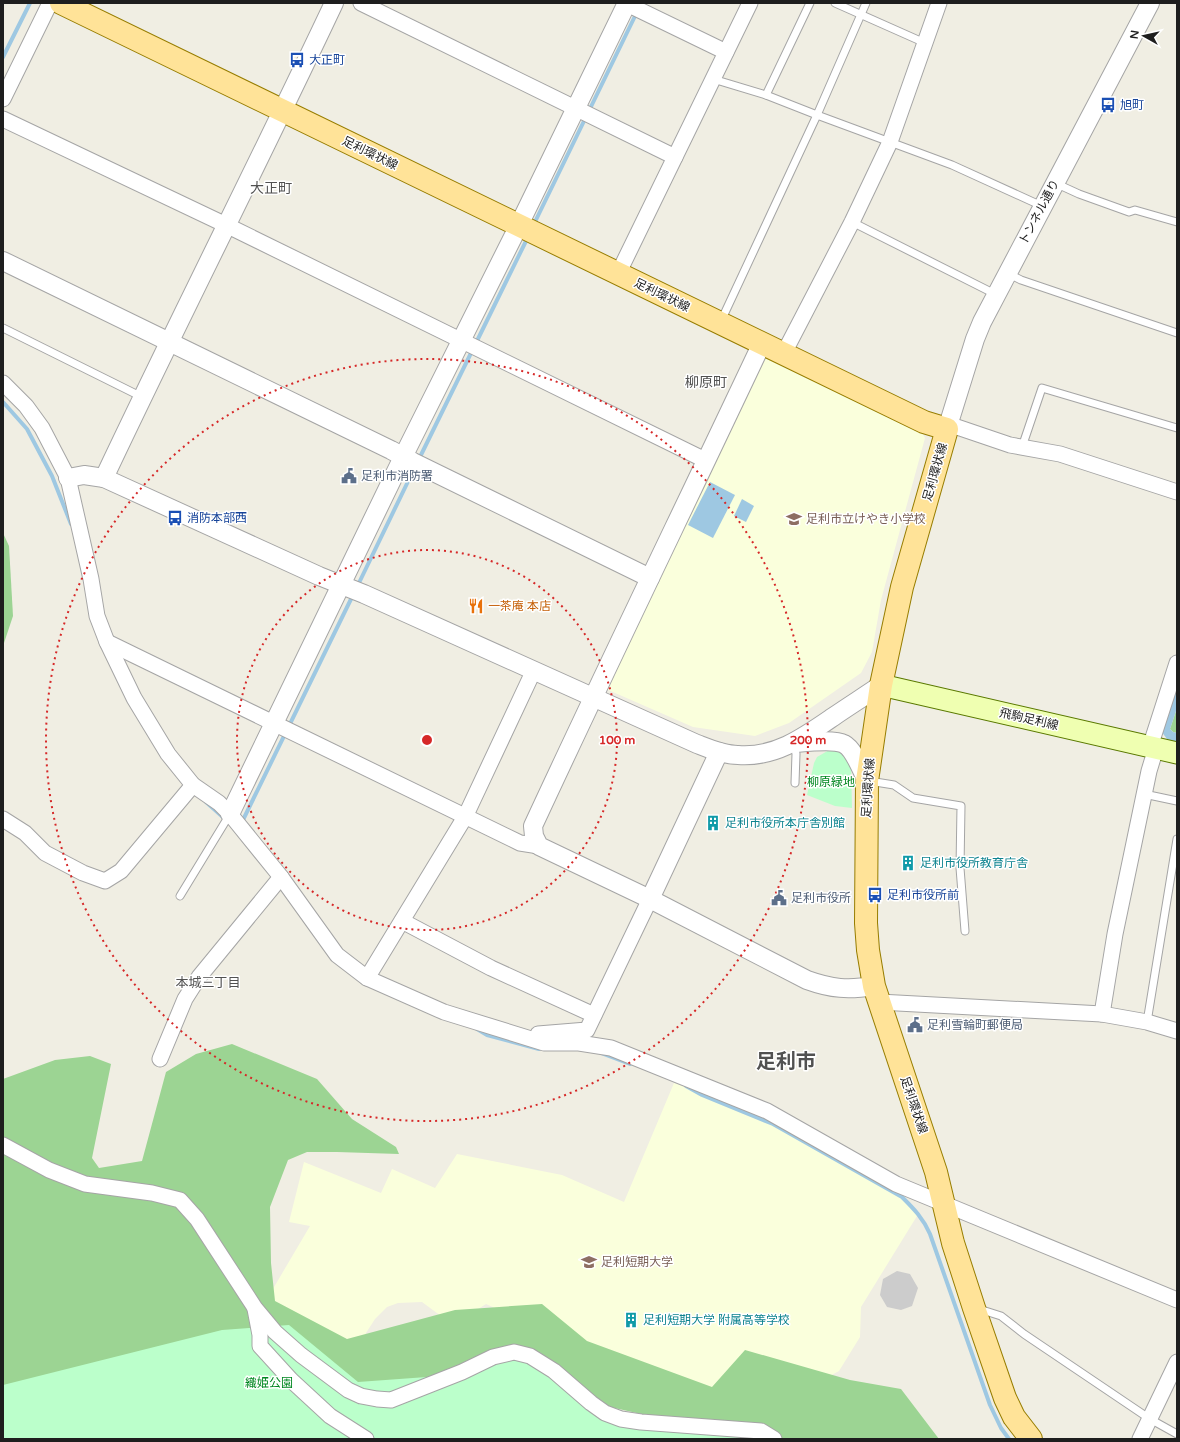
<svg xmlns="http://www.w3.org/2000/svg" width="1180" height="1442" font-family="'Varela Round','Noto Sans JP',sans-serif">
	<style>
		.education { fill: #faffdc }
		.religious { fill: #ccc }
		.forest { fill: #9cd493 }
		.park { fill: #bbffcb }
		.water { fill: #9ec8e2 }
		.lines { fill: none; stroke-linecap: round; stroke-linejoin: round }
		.stream { stroke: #9ec8e2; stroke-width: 4 }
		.service-casing { stroke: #a5a5a5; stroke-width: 9 }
		.minor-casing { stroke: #a5a5a5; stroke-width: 17 }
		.tertiary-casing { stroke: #a5a5a5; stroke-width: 20 }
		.secondary-casing { stroke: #5a7900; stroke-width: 23 }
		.primary-casing { stroke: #977d00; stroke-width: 24 }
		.service { stroke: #fff; stroke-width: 7 }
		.minor { stroke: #fff; stroke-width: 15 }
		.tertiary { stroke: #fff; stroke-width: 18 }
		.secondary { stroke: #efffb1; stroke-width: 21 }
		.primary { stroke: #ffe398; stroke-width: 22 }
		.ring { fill: none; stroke: #d62828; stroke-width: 2; stroke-dasharray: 2 4 }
		.labels { text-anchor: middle; stroke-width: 3; stroke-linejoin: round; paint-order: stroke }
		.transit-label { font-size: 12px; fill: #164399; stroke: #fff; text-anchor: start }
		.street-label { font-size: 12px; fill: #1e1e1e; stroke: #fff }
		.service-label { font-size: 12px; fill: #4e5e75; stroke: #fff; text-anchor: start }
		.education-label { font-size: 12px; fill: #785e54; stroke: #fff; text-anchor: start }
		.food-label { font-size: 12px; fill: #c56008; stroke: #fff; text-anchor: start }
		.park-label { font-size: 12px; fill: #008720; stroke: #fff }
		.culture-label { font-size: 12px; fill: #0d838f; stroke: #fff; text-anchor: start }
		.neighbourhood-label { font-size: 13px; fill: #515151; stroke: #fff }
		.quarter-label { font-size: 14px; fill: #515151; stroke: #fff }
		.town-label { font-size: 20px; font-weight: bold; fill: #515151; stroke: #fff }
		.centre { fill: #d62828; stroke: #fff; stroke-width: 2 }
		.ring-label { font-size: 12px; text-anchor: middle; font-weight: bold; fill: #d62828; stroke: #fff; stroke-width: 3; stroke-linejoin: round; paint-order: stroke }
	</style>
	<rect width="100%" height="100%" fill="#f0eee3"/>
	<!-- education -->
	<g class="education">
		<polygon points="771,356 920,428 925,438 881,600 872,652 861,673 789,723 755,736 693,727 606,689 761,358"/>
		<polygon points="674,1083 730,1102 903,1194 917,1216 861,1307 860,1337 839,1371 817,1383 682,1393 486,1304 467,1316 441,1316 422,1302 398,1303 387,1307 375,1319 355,1350 267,1299 310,1226 289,1222 304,1162 381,1193 392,1169 435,1188 457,1154 562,1175 624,1202"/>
	</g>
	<!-- religious -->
	<polygon class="religious" points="897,1271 910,1274 918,1288 912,1306 901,1310 887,1307 880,1295 883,1279"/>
	<!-- forest -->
	<g class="forest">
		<polygon points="3,533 9,546 13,616 4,643 3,643"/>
		<polygon points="1177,708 1177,733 1173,732 1170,729"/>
		<polygon points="232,1044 317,1079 352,1119 396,1147 399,1154 337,1152 307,1152 288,1160 270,1207 271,1263 275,1301 347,1339 455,1310 542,1304 587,1341 712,1387 745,1350 850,1380 901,1389 939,1439 737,1439 739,1436 570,1398 3,1439 3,1079 55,1060 90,1056 111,1064 92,1158 99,1168 142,1161 166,1072 196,1054"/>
	</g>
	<!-- park -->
	<g class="park">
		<polygon points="831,749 839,750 851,763 852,808 835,806 807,795 814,763 817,757"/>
		<polygon points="289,1325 358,1382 454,1375 501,1355 549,1362 591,1403 669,1424 771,1439 3,1439 3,1385 222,1330"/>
	</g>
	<!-- water -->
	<g class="water">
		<polygon points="710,482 735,495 713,538 688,525"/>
		<polygon points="742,499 754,506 746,522 734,516"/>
		<polygon points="1177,681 1177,708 1170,729 1173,732 1177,733 1177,742 1167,739 1161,731"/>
	</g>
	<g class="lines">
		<!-- stream -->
		<g class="stream">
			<polyline points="3,57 30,3"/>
			<polyline points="533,226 637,12"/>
			<polyline points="3,402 27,429 52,476 71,524"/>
			<polyline points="419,459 528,237"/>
			<polyline points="357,587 415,467"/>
			<polyline points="206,802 225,819"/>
			<polyline points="242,822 353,595"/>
			<polyline points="477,1029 487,1035 539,1049"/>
			<polyline points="601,1053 630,1064"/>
			<path d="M686,1086l16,9 71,29 129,73c12,12 21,21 28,37l60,171 11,23 8,11"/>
		</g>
		<defs>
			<g id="service">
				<polyline points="835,3 925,43"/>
				<polyline points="713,79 766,95 817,115 952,165 1042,206"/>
				<polyline points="766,95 810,3"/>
				<polyline points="1055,183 1079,194 1129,212 1135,210 1177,222"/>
				<polyline points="852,222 995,294"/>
				<polyline points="1007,273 1021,280 1177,333"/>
				<polyline points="721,321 817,115 866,3"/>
				<polyline points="3,328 142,397"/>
				<polyline points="1022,447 1042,388 1177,428"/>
				<polyline points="794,743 796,754 795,783"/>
				<polyline points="869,781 894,785 913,798 961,806 960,868 965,931"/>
				<polyline points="1144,794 1177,801"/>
				<polyline points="180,896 230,814"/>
				<polyline points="1147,1022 1177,839"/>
				<polyline points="979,1309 1001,1316 1024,1334 1150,1419 1177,1434"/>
			</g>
			<g id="minor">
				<polyline points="361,3 675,157"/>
				<polyline points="625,3 726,52"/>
				<polyline points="3,99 50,3"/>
				<polyline points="3,119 226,225 707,461"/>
				<polyline points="618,274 750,3"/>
				<polyline points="784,353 852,222 890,142 939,3"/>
				<polyline points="3,383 26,406 42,428 68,478 91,579 97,616 107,642 134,698 168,754 193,785 219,803 230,814 281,877 337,955 367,978 444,1012 544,1043 579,1043 611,1048 767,1111 896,1184 1177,1300"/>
				<polyline points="947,429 957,427 1010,445 1060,454 1177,492"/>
				<polyline points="107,642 520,843 539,846"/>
				<polyline points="1150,747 1177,663"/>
				<polyline points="3,819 25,833 45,853 83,873 105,881 121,871 193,785"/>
				<polyline points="402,921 491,968 594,1015"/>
				<polyline points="367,978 465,817 534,670"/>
				<polyline points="879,1002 1102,1014 1147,1022 1177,1031"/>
				<polyline points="1102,1014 1115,934 1149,771 1156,748"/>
				<polyline points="538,1034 587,1030 650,899"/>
				<polyline points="160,1059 185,999 199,977 281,877"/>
				<polyline points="3,1145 49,1170 85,1184 152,1193 180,1200 197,1219 255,1308 275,1332 301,1355 348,1390 361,1396 377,1399 391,1400 462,1372 493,1357 514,1352 530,1356 554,1371 591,1403 605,1413 621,1419 641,1422 761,1431 774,1439"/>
				<polyline points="255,1309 260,1335 260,1346 291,1380 330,1416 366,1439"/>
				<polyline points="1140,1439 1177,1362"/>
			</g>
			<g id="tertiary">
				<polyline points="3,261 391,450 413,462 650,578"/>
				<path d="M762,343c-76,161 -154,321 -229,483l1,10 5,10 111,53 157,81c25,9 41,10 67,6"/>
				<polyline points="947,429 975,339 982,322 1150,3"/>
				<path d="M68,478l16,-3 20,3 215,98 45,18 333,150c13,5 27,11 41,11 37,3 66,-18 95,-38 16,-11 32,-21 48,-32"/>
				<path d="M104,478c75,-159 155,-316 230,-475"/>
				<path d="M795,743c12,-1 40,-4 49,1 10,5 18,27 23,37"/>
				<polyline points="230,814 403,457 519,225 627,3"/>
				<polyline points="650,899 719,752"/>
			</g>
			<polyline id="secondary" points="881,685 1177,753"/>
			<polyline id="primary" points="61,3 924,422 947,429 902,587 881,685 867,781 866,923 868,950 874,986 936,1172 953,1243 974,1308 1005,1398 1014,1417 1031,1439"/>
		</defs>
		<!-- service casing -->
		<use href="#service" class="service-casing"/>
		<!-- minor casing -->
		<use href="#minor" class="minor-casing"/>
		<!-- tertiary casing -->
		<use href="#tertiary" class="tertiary-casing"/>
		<!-- secondary casing -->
		<use href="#secondary" class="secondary-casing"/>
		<!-- primary casing -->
		<use href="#primary" class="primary-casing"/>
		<!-- service -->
		<use href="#service" class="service"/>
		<!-- minor -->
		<use href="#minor" class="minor"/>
		<!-- tertiary -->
		<use href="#tertiary" class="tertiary"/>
		<!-- secondary -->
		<use href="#secondary" class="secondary"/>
		<!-- primary -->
		<use href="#primary" class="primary"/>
	</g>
	<!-- distance rings -->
	<g class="ring">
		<circle cx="427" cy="740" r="190"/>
		<circle cx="427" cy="740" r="381"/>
	</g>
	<!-- icons -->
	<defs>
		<symbol id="bus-bare" viewBox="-9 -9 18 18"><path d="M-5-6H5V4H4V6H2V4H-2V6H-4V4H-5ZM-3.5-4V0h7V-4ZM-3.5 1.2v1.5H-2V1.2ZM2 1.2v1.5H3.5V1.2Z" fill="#1a4fb4" stroke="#fff" stroke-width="2.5" paint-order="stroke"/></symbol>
		<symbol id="civic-bare" viewBox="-9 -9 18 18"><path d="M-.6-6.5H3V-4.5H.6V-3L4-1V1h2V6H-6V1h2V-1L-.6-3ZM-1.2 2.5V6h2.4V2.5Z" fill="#5c6f8a" stroke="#fff" stroke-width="2.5" paint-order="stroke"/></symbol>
		<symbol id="school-bare" viewBox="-9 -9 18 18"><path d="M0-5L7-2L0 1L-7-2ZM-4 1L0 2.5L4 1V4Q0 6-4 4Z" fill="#8d6e63" stroke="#fff" stroke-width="2.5" paint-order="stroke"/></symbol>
		<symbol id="restaurant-bare" viewBox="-9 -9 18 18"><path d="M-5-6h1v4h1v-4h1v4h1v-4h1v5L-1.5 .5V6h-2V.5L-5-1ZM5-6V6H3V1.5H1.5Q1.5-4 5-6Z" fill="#e8710a" stroke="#fff" stroke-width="2.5" paint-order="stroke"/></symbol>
		<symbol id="building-bare" viewBox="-9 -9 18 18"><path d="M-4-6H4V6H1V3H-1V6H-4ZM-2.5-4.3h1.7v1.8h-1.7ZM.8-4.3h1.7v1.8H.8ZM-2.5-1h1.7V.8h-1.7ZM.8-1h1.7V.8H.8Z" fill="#0f9aa8" stroke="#fff" stroke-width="2.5" paint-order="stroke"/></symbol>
		<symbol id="university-bare" viewBox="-9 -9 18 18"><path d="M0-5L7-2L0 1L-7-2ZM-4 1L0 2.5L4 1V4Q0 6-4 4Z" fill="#8d6e63" stroke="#fff" stroke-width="2.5" paint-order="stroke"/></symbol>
	</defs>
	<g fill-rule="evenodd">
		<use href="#bus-bare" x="286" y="49" width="22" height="22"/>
		<use href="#bus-bare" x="1097" y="94" width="22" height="22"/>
		<use href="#civic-bare" x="338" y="465" width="22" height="22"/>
		<use href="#bus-bare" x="164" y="507" width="22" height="22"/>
		<use href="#school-bare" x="783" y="508" width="22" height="22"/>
		<use href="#restaurant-bare" x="465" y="595" width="22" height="22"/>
		<use href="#building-bare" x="702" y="812" width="22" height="22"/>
		<use href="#building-bare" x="897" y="852" width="22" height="22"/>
		<use href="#bus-bare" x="864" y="884" width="22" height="22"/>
		<use href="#civic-bare" x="768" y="887" width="22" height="22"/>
		<use href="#civic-bare" x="904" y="1014" width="22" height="22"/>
		<use href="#university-bare" x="578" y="1251" width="22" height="22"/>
		<use href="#building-bare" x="620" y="1309" width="22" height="22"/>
	</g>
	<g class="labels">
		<!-- transit labels -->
		<g class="transit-label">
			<text x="309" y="64">大正町</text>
			<text x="1120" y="109">旭町</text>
			<text x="187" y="522">消防本部西</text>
			<text x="887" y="899">足利市役所前</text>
		</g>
		<!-- street labels -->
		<g class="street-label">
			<text transform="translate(370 153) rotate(26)" y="4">足利環状線</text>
			<text transform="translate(1039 212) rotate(-62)" y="4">トンネル通り</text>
			<text transform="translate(662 295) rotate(26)" y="4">足利環状線</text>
			<text transform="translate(935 472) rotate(-74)" y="4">足利環状線</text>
			<text transform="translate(1029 719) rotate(13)" y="4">飛駒足利線</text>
			<text transform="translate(868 788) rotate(-86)" y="4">足利環状線</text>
			<text transform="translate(914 1105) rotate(71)" y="4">足利環状線</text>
		</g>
		<!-- service labels -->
		<g class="service-label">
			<text x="361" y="480">足利市消防署</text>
			<text x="791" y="902">足利市役所</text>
			<text x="927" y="1029">足利雪輪町郵便局</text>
		</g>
		<!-- education labels -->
		<g class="education-label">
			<text x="806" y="523">足利市立けやき小学校</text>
			<text x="601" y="1266">足利短期大学</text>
		</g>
		<!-- food labels -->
		<g class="food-label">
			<text x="488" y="610">一茶庵 本店</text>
		</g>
		<!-- park labels -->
		<g class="park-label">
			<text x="831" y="786">柳原緑地</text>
			<text x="269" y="1387">織姫公園</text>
		</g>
		<!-- culture labels -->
		<g class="culture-label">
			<text x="725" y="827">足利市役所本庁舎別館</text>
			<text x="920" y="867">足利市役所教育庁舎</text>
			<text x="643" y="1324">足利短期大学 附属高等学校</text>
		</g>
		<!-- neighbourhood labels -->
		<g class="neighbourhood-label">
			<text x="208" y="987">本城三丁目</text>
		</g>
		<!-- quarter labels -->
		<g class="quarter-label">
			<text x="271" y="193">大正町</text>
			<text x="706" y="387">柳原町</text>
		</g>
		<!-- town labels -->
		<g class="town-label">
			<text x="786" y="1068">足利市</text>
		</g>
	</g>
	<circle cx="427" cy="740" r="6" class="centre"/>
	<g class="ring-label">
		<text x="617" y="744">100 m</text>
		<text x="808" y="744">200 m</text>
	</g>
	<!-- border -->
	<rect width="1180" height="1442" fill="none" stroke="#1e1e1e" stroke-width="8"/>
	<!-- north arrow -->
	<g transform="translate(1144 36) rotate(278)" stroke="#ffffff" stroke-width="3" paint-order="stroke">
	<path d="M0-3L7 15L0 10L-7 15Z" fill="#1e1e1e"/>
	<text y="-6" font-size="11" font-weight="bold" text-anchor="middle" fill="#1e1e1e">N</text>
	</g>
</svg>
